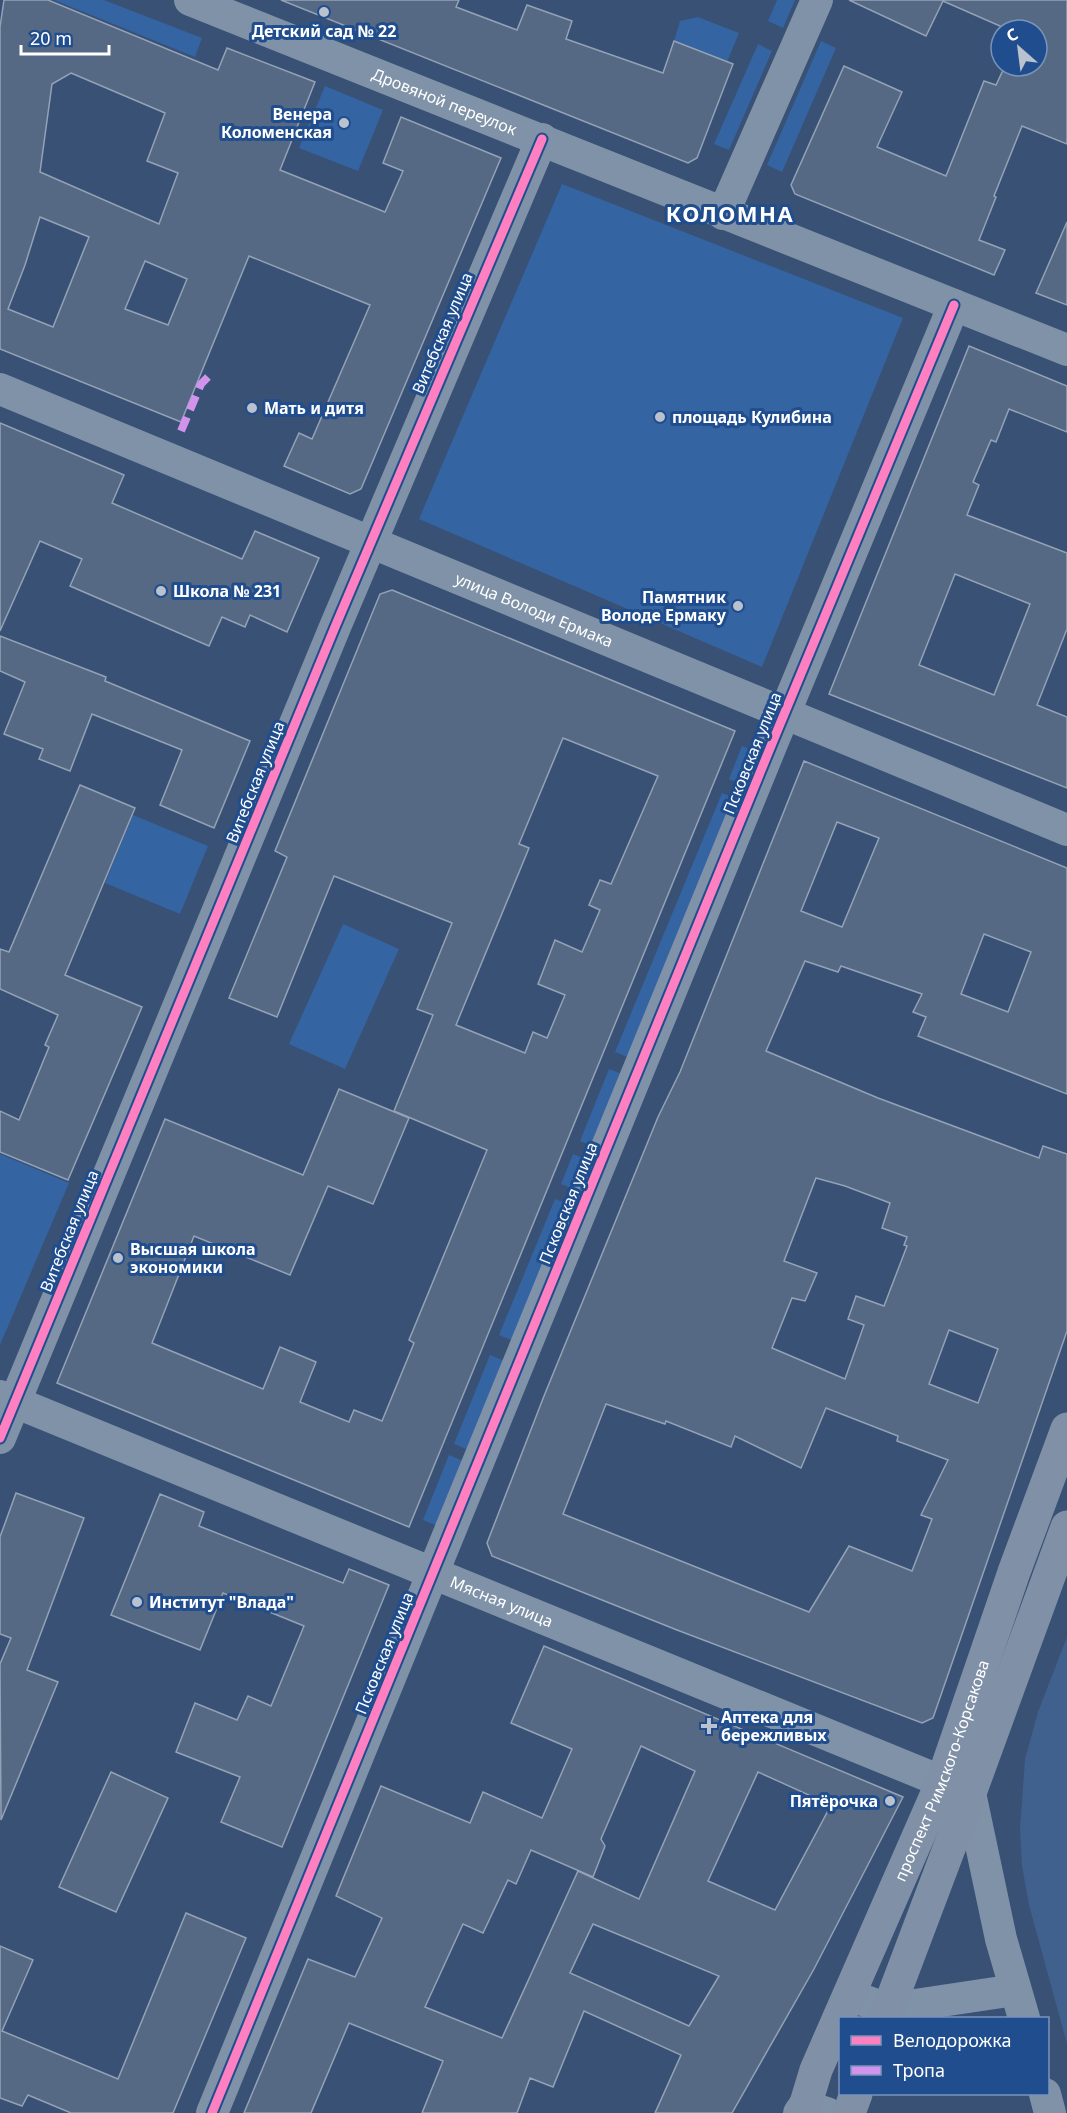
<svg xmlns="http://www.w3.org/2000/svg" width="1067" height="2113" font-family="'Noto Sans',sans-serif">
	<style>
		.green { fill: #3564a3 }
		.water { fill: #40608d }
		.building { fill: #556984; stroke: #94a2b7; stroke-width: 1.5; fill-rule: evenodd }
		.lines { fill: none; stroke-linecap: round; stroke-linejoin: round }
		.street { stroke: #7f92a8; stroke-width: 32 }
		.primary { stroke: #7f90a7; stroke-width: 33 }
		.quiet { stroke: #d193ec; stroke-width: 8; stroke-dasharray: 15 8; stroke-linecap: butt }
		.cycleway-casing { stroke: #204d8d; stroke-width: 13 }
		.cycleway { stroke: #ff80c0; stroke-width: 9 }
		.poi-dot { fill: #b9c2ce; stroke: #204d8d; stroke-width: 2 }
		.labels { text-anchor: middle; stroke-width: 6; stroke-linejoin: round; paint-order: stroke }
		.poi-label { font-size: 16px; font-weight: bold; fill: #fff; stroke: #204d8d; text-anchor: start }
		.street-label { font-size: 16px; fill: #fff; stroke: #204d8d }
		.district-label { font-size: 22px; font-weight: bold; letter-spacing: 1.5px; fill: #fff; stroke: #204d8d }
	</style>
	<rect width="100%" height="100%" fill="#385174"/>
	<!-- green -->
	<g class="green">
		<polygon points="54,0 104,0 202,38 195,57"/>
		<polygon points="777,0 795,0 783,28 768,21"/>
		<polygon points="698,17 739,33 727,62 674,41 680,21"/>
		<polygon points="821,41 836,48 782,172 767,165"/>
		<polygon points="758,44 772,51 729,150 714,144"/>
		<polygon points="325,86 383,110 358,171 299,148"/>
		<polygon points="562,184 903,318 762,667 419,519"/>
		<polygon points="742,746 757,752 743,785 729,779"/>
		<polygon points="722,793 738,799 632,1059 615,1052"/>
		<polygon points="133,815 208,846 180,914 105,883"/>
		<polygon points="343,924 399,949 345,1069 289,1044"/>
		<polygon points="609,1069 625,1075 595,1147 580,1141"/>
		<polygon points="0,1154 69,1183 0,1345"/>
		<polygon points="573,1154 590,1161 578,1191 561,1184"/>
		<polygon points="555,1199 572,1205 516,1342 499,1335"/>
		<polygon points="490,1355 507,1362 471,1451 454,1444"/>
		<polygon points="449,1455 466,1462 440,1527 423,1520"/>
	</g>
	<!-- water -->
	<polygon class="water" points="1067,1637 1067,2044 1029,1905 1022,1866 1020,1830 1025,1759 1038,1712"/>
	<!-- building -->
	<g class="building">
		<path d="M4,0h44l170,70 9,-22 88,34 -35,88 105,42 18,-41 -20,-8 18,-46 100,41 -140,331 -11,5 -66,-28 15,-33 13,6 58,-134 -121,-49 -68,166 -181,-73v-322zM71,73l94,40 -18,48 31,12 -19,51 -119,-52 12,-88zM40,217l49,20 -36,90 -45,-18 17,-44zM145,261l42,18 -19,46 -43,-16z"/>
		<polygon points="281,0 459,0 456,7 517,30 527,5 572,21 566,39 663,73 674,41 733,64 697,158 688,163"/>
		<polygon points="849,0 1067,0 1067,144 1022,126 994,196 996,197 979,240 1005,250 994,275 795,194 791,185 844,66 902,92 877,147 946,176 984,81 996,85 1005,66 1037,66 1037,30 1009,30 943,1 926,36"/>
		<polygon points="1067,222 1067,305 1036,293"/>
		<path d="M969,346l98,40v46l-58,-23 -13,33 -5,-2 -18,42 6,3 -12,30 100,38v76l-30,76 30,12v71l-238,-94zM955,574l75,30 -36,91 -75,-30z"/>
		<polygon points="0,423 124,475 112,503 242,559 255,531 319,558 287,632 250,615 245,627 222,617 209,646 70,586 82,559 40,541 0,631"/>
		<path d="M392,590l343,141 -326,796 -352,-144 108,-264 138,56 36,-86 70,29 -36,86 -45,-18 -38,89 -96,-39 -42,107 111,46 17,-42 36,15 -16,40 49,20 5,-12 28,11 32,-78 -5,-3 78,-190 -93,-39 39,-96 -16,-6 35,-86 -118,-47 -57,141 -48,-19 58,-141 -12,-6 105,-257zM563,738l95,38 -47,108 -11,-4 -11,25 11,5 -18,42 -27,-12 -17,44 27,11 -18,43 -14,-6 -8,21 -69,-28 73,-177 -10,-4z"/>
		<polygon points="0,636 106,677 105,681 250,741 214,828 160,805 182,750 92,714 70,771 39,759 43,749 4,734 25,682 0,671"/>
		<path d="M804,761l263,107v226l-149,-58 8,-19 -13,-5 9,-18 -81,-28 -3,6 -33,-11 -39,90 112,47 161,60 4,-12 24,8v177l-134,387 -11,5 -245,-93 -185,-74 -5,-13 57,-147 114,-279 22,-45zM837,822l42,16 -37,89 -41,-16zM984,934l47,18 -23,60 -47,-18zM816,1178l29,8 45,17 -8,25 25,9 -3,8 3,1 -23,60 -28,-10 -8,23 16,6 -19,54 -73,-31 20,-50 13,3 12,-28 -33,-12zM949,1330l49,19 -20,54 -49,-19zM606,1404l59,20 1,-3 65,26 4,-11 66,32 25,-60 72,28 -1,5 51,19 -27,55 11,4 -20,52 -63,-25 -40,66 -246,-98z"/>
		<polygon points="80,785 135,808 65,975 142,1007 68,1180 0,1152 0,1111 19,1120 49,1047 45,1045 58,1015 0,989 0,949 9,952"/>
		<polygon points="16,1493 84,1518 27,1670 58,1682 1,1820 0,1664 11,1638 0,1634 0,1537"/>
		<polygon points="160,1494 204,1512 199,1526 343,1583 349,1569 389,1585 282,1847 221,1822 240,1777 176,1752 195,1703 237,1720 248,1696 271,1706 304,1626 223,1593 200,1650 111,1615"/>
		<path d="M544,1646l359,151 -89,172 -82,144h-77l26,-58 -97,-44 -31,76 -23,-9 -13,35h-95l21,-52 -94,-38 -38,90h-67l64,-154 47,18 27,-59 -46,-22 45,-110 89,37 13,-31 59,26 30,-69 -61,-26zM641,1746l54,25 -56,128 -61,-28 -76,167 -77,-31 38,-83 20,9 25,-53 8,4 15,-34 62,27 12,-31 -4,-7zM758,1772l73,33 -56,105 -67,-29zM593,1924l126,52 -30,50 -119,-53z"/>
		<polygon points="111,1772 168,1798 116,1912 59,1887"/>
		<polygon points="186,1913 246,1938 173,2113 71,2113 28,2095 22,2106 0,2098 0,1946 33,1960 2,2031 118,2079"/>
	</g>
	<g class="lines">
		<!-- street -->
		<g class="street">
			<path id="s1" d="M190,0l877,350"/>
			<polyline points="723,214 817,0"/>
			<path id="s2" d="M0,389l1067,441"/>
			<path id="s3" d="M0,1396l970,397 31,146 23,79"/>
			<polyline points="0,1438 335,627 542,139"/>
			<polyline points="849,1995 888,2009 1015,1990"/>
			<polyline points="1045,2094 1050,2113"/>
			<polyline points="212,2113 773,741 954,305"/>
			<polyline points="799,2113 804,2106 827,2113"/>
		</g>
		<!-- primary -->
		<g class="primary">
			<polyline points="885,2018 970,1793 1067,1527"/>
			<path id="s4" d="M803,2113l13,-43 126,-288 72,-210 53,-143"/>
			<polyline points="849,2113 856,2094"/>
		</g>
		<!-- quiet -->
		<polyline class="quiet" points="181,431 201,384 208,377"/>
		<defs>
			<g id="cycleway">
				<polyline points="0,1438 335,627 542,139"/>
				<polyline points="212,2113 773,741 954,305"/>
			</g>
		</defs>
		<!-- cycleway casing -->
		<use href="#cycleway" class="cycleway-casing"/>
		<!-- cycleway -->
		<use href="#cycleway" class="cycleway"/>
	</g>
	<!-- markers -->
	<g class="poi-dot">
		<circle cx="324" cy="12" r="6"/>
		<circle cx="344" cy="123" r="6"/>
		<circle cx="252" cy="408" r="6"/>
		<circle cx="660" cy="417" r="6"/>
		<circle cx="161" cy="591" r="6"/>
		<circle cx="738" cy="606" r="6"/>
		<circle cx="118" cy="1258" r="6"/>
		<circle cx="137" cy="1602" r="6"/>
		<path d="M706 1717h6v6h6v6h-6v6h-6v-6h-6v-6h6z"/>
		<circle cx="890" cy="1801" r="6"/>
	</g>
	<g class="labels">
		<!-- poi labels -->
		<g class="poi-label">
			<text x="324" y="37" text-anchor="middle">Детский сад № 22</text>
			<text x="332" y="120" text-anchor="end">Венера<tspan x="332" dy="18">Коломенская</tspan></text>
			<text x="264" y="414">Мать и дитя</text>
			<text x="672" y="423">площадь Кулибина</text>
			<text x="173" y="597">Школа № 231</text>
			<text x="726" y="603" text-anchor="end">Памятник<tspan x="726" dy="18">Володе Ермаку</tspan></text>
			<text x="130" y="1255">Высшая школа<tspan x="130" dy="18">экономики</tspan></text>
			<text x="149" y="1608">Институт "Влада"</text>
			<text x="721" y="1723">Аптека для<tspan x="721" dy="18">бережливых</tspan></text>
			<text x="878" y="1807" text-anchor="end">Пятёрочка</text>
		</g>
		<!-- street labels -->
		<g class="street-label">
			<text dy="6" stroke="none"><textPath href="#s1" startOffset="274">Дровяной переулок</textPath></text>
			<text transform="translate(442 333) rotate(-67)" y="6">Витебская улица</text>
			<text dy="6" stroke="none"><textPath href="#s2" startOffset="578">улица Володи Ермака</textPath></text>
			<text transform="translate(752 753) rotate(-68)" y="6">Псковская улица</text>
			<text transform="translate(255 782) rotate(-68)" y="6">Витебская улица</text>
			<text transform="translate(568 1203) rotate(-68)" y="6">Псковская улица</text>
			<text transform="translate(69 1231) rotate(-68)" y="6">Витебская улица</text>
			<text dy="6" stroke="none"><textPath href="#s3" startOffset="542">Мясная улица</textPath></text>
			<text transform="translate(384 1653) rotate(-68)" y="6">Псковская улица</text>
			<text dy="6" stroke="none"><textPath href="#s4" startOffset="370">проспект Римского-Корсакова</textPath></text>
		</g>
		<!-- district labels -->
		<g class="district-label">
			<text x="730" y="222">КОЛОМНА</text>
		</g>
	</g>
	<!-- legend -->
	<rect x="839" y="2017" width="210" height="78" fill="#204d8d" stroke="#7994bb" stroke-width="1.5"/>
	<rect x="851" y="2036" width="30" height="9" fill="#ff80c0" stroke="#7994bb" stroke-width="1.5"/>
	<text x="893" y="2047" font-size="18" fill="#ffffff">Велодорожка</text>
	<rect x="851" y="2066" width="30" height="9" fill="#d193ec" stroke="#7994bb" stroke-width="1.5"/>
	<text x="893" y="2077" font-size="18" fill="#ffffff">Тропа</text>
	<!-- north arrow -->
	<g transform="translate(1019 48) rotate(332)"><circle r="28" fill="#204d8d" stroke="#7994bb" stroke-width="1.5"/>
	<path d="M0-4.5L10 22L0 15L-10 22Z" fill="#b9c2ce"/>
	<text y="-9" font-size="16" font-weight="bold" text-anchor="middle" fill="#ffffff">С</text>
	</g>
	<!-- scale -->
	<path d="M21 45v9h88v-9" fill="none" stroke="#ffffff" stroke-width="3"/>
	<text x="30" y="45" font-size="18" fill="#ffffff" stroke="#204d8d" stroke-width="4.5" paint-order="stroke">20 m</text>
</svg>
